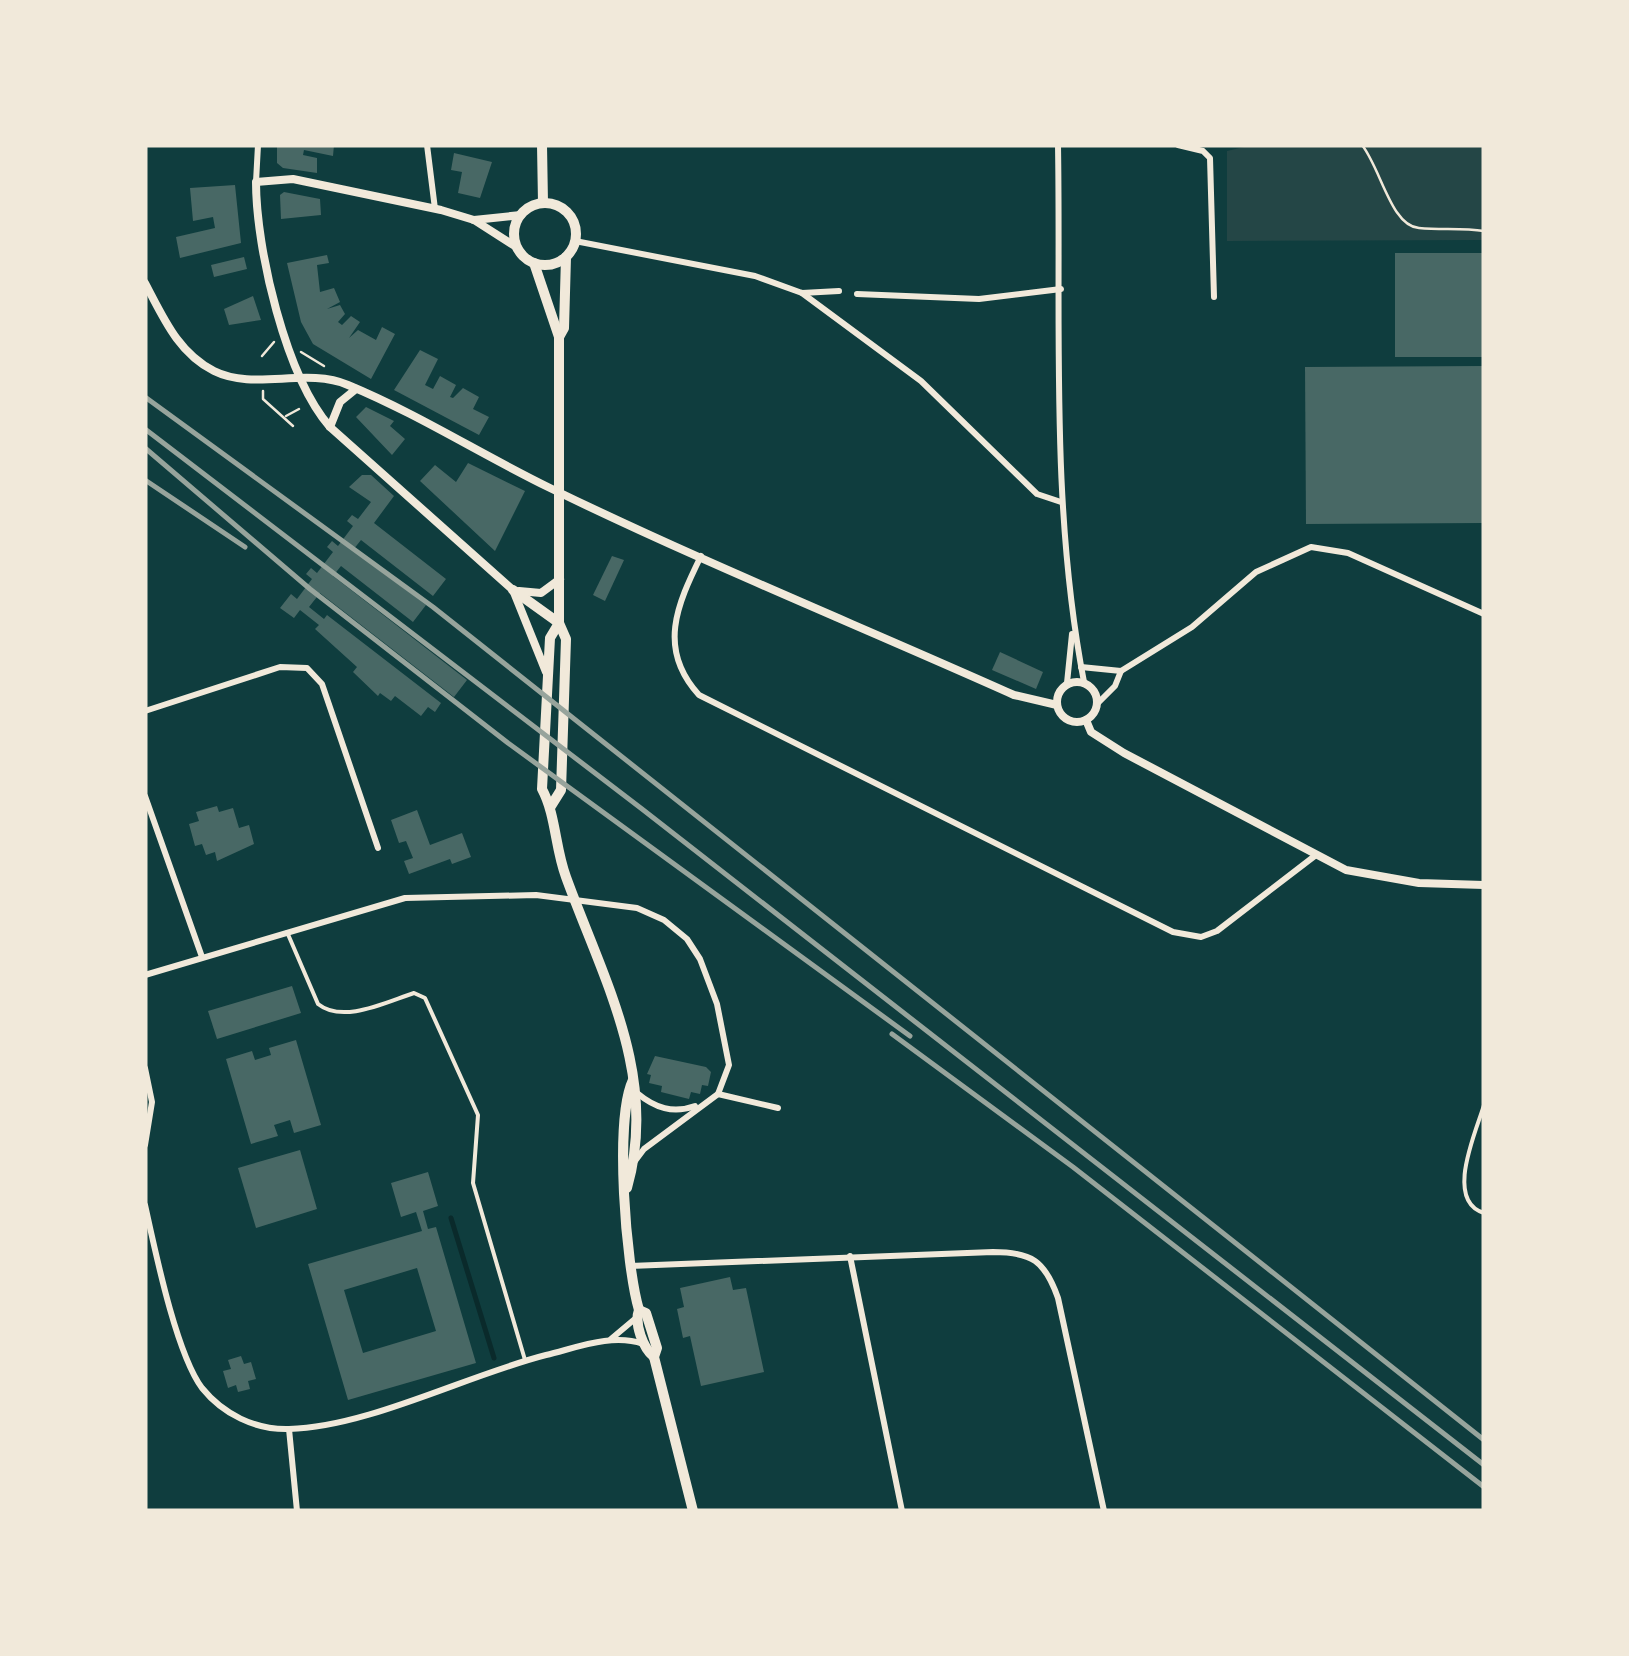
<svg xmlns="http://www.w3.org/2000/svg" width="1629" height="1656" font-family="Ubuntu,sans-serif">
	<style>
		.green { fill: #244646 }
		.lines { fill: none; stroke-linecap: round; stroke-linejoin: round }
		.stream { stroke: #0a2a2b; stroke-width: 5 }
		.building { fill: #486865; fill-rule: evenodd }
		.path { stroke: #f1e9da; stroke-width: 2.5 }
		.service { stroke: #f1e9da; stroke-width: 4 }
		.minor { stroke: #f1e9da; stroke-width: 6 }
		.tertiary { stroke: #f1e9da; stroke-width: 8 }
		.primary { stroke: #f1e9da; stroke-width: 10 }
		.rail { stroke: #97a49c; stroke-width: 5 }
	</style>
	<rect width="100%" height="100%" fill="#0f3d3e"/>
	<!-- green -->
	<polygon class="green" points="1252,145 1484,145 1484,240 1227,241 1227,151"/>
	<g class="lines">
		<!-- stream -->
		<polyline class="stream" points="451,1218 494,1358"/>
	</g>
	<!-- building -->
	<g class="building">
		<polygon points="277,145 334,145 333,156 304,150 303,155 317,158 317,173 283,168 277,163"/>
		<polygon points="454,153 492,162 480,198 458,193 462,172 451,170"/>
		<polygon points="235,185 241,243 180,258 176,237 215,228 213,217 193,221 190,188"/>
		<polygon points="284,192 320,199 321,215 281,219 280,195"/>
		<rect x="1395" y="253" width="89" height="104"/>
		<polygon points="327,255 329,263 317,265 320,292 334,288 340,302 327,309 340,305 345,314 338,322 342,325 351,316 360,322 349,338 358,330 376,340 382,327 395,334 371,379 313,344 301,322 287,263"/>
		<polygon points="244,257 247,269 214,277 211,265"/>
		<polygon points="253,296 261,320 229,325 224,309"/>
		<polygon points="420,350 438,359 425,385 433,389 440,376 456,385 450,397 453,398 463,388 479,397 473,409 489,417 479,435 394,390"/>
		<polygon points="1484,366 1484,523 1306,524 1305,367"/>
		<polygon points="366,407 394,421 390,426 405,439 392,455 356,417"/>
		<polygon points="468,463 525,491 495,551 420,481 435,465 456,482"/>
		<polygon points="362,475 371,475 394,496 374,523 446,579 433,596 361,540 353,550 426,605 413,622 341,566 333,576 467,680 454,697 320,593 309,607 324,619 327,615 441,703 435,712 428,707 421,716 395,696 391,701 380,693 378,696 353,672 357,667 315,629 319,625 300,610 294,618 280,608 291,594 297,599 312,579 306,574 311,568 317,573 333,552 327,547 332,541 338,546 353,526 347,521 352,515 358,519 371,502 349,487"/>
		<polygon points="612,556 624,560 605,601 593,595"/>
		<polygon points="1000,652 1043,672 1036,689 992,670"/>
		<polygon points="217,806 219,812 233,808 239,828 249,825 254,844 217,861 215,852 206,855 202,844 195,846 189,824 199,821 196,812"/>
		<polygon points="417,810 430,845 462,833 471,857 452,864 450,859 409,874 404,861 413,858 406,841 399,843 391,820"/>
		<polygon points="292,986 301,1013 217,1039 208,1011"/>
		<polygon points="296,1040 321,1125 294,1133 290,1120 274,1125 278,1136 251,1144 226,1059 252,1051 255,1060 271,1055 269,1048"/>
		<polygon points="655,1056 706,1067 711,1072 708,1086 702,1085 700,1094 691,1092 689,1099 661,1092 662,1086 649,1083 651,1075 647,1074"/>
		<polygon points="300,1150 317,1209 256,1228 238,1168"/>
		<path d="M428,1172l10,34 -15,5 5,18 8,-2 40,136 -128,37 -40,-136 114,-33 -6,-19 -15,5 -10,-34zM417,1268l19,63 -73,22 -19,-63z"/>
		<polygon points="730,1277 733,1290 746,1288 764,1372 701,1386 690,1336 683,1338 677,1309 684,1307 680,1288"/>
		<polygon points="241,1356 244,1364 251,1362 256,1379 248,1381 250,1389 238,1392 236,1385 228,1388 223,1371 231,1369 228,1360"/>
	</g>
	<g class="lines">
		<!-- path -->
		<g class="path">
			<path d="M1362,145c19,24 29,81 57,83 22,2 43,0 65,3"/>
			<polyline points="301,352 324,366"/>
			<polyline points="262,356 274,342"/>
			<polyline points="263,391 263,399 293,426"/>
			<polyline points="286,416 299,409"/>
		</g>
		<!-- service -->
		<g class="service">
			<path d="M287,932l31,72c25,20 68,-2 96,-11l11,5 53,117 -5,68 52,177"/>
			<path d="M1484,1105c-8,27 -40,96 0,108"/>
		</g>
		<!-- minor -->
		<g class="minor">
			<polyline points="427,145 435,209"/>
			<path d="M1058,145c3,179 -8,361 26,537"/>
			<polyline points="1178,145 1203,151 1210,158 1214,297"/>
			<polyline points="256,182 258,145"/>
			<polyline points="575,241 755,276 802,293 839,291"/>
			<polyline points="802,293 921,381 1037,494 1061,502"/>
			<polyline points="857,294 979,299 1061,289"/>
			<path d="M701,556c-24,49 -44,93 -2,139l474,237 28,5 16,-6 99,-76"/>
			<polyline points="1081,667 1121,671 1192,627 1256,572 1311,547 1348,553 1484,614"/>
			<polyline points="1067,683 1072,634"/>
			<polyline points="1098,703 1115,686 1121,671"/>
			<polyline points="145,711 280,667 307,668 322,684 378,848"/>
			<polyline points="145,796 202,957"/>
			<polyline points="145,975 405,898 536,895 637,908 664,920 687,939 700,959 717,1004 729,1065 718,1094 644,1149 635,1161"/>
			<polyline points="145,1068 152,1102 145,1145"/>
			<path d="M637,1093c18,15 36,21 58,13"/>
			<polyline points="718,1094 778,1108"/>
			<path d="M145,1205c10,45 31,148 57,183 21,26 53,42 87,41 79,-2 178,-54 257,-74 30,-7 66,-22 97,-11"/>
			<polyline points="850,1256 902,1511"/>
			<path d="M630,1266l363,-14c39,0 52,9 65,46l46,213"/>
			<polyline points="611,1339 636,1318"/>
			<polyline points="289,1429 297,1511"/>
		</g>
		<!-- tertiary -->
		<g class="tertiary">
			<polyline points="474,220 521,215"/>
			<path d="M518,248l-44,-28 -33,-10 -148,-31 -37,3c0,67 30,195 74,245l183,163 33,82"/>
			<path d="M145,283c18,34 33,70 69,88 40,20 92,-4 134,14 70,29 134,70 202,103 152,74 310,138 464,207l43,10"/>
			<polyline points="330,427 340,402 356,389"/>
			<polyline points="519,591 541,593 560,579"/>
			<circle cx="1077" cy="702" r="20"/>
			<polyline points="1086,720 1091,732 1124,753 1346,870 1419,883 1484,885"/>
		</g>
		<!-- primary -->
		<g class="primary">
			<polyline points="542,145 543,203"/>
			<circle cx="545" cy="234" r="31"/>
			<path d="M566,257l-2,71 -5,9v286l-9,15 -8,151c14,26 13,59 24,88 37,102 93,199 61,311"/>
			<polyline points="534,263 559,337"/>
			<polyline points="513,590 559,623 566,639 561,790 551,806"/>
			<path d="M633,1080c-19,40 -7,186 6,230 -5,14 4,38 15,47"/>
			<polyline points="639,1310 646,1313 657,1348 654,1357 693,1511"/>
		</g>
		<!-- rail -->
		<g class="rail">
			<polyline points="145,397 433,607 1484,1440"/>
			<polyline points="145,429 642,809 1484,1465"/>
			<polyline points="145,448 310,589 508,743 910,1036"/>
			<polyline points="145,480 245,547"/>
			<polyline points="892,1034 1073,1167 1484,1487"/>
		</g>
	</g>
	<!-- border -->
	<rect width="1629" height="1656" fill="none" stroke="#f1e9da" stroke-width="295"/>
</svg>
